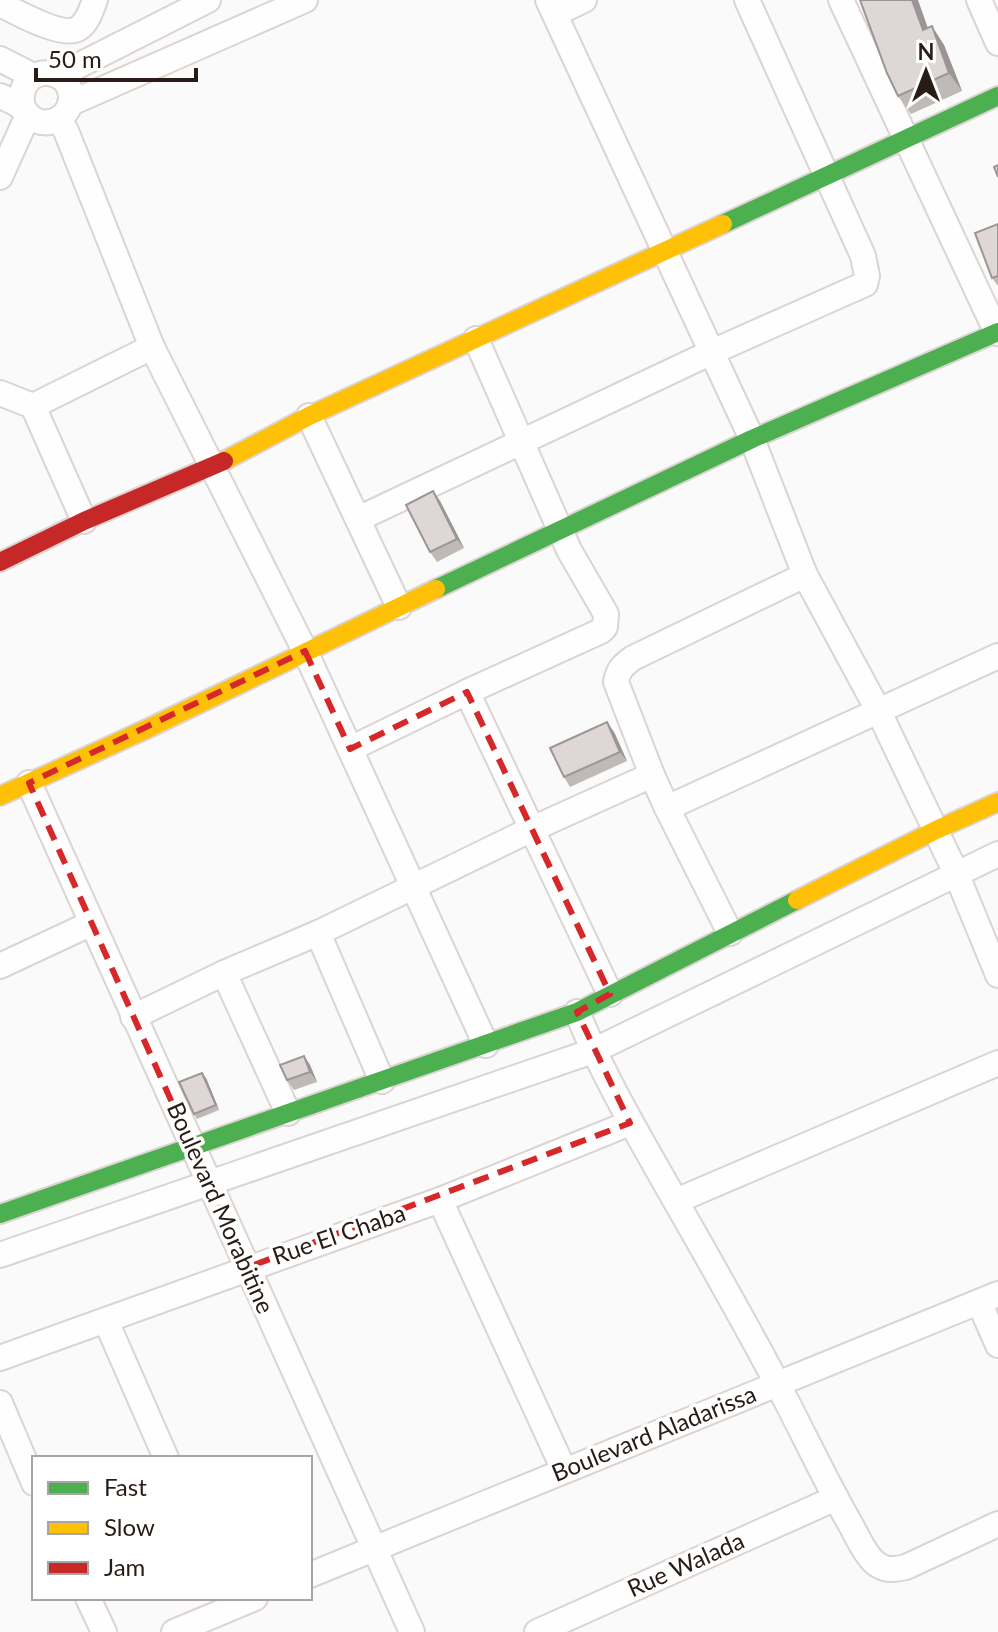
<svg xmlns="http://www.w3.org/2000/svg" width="998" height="1632" font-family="Lato,sans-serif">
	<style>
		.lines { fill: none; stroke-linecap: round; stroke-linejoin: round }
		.street-casing { stroke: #dcd4d2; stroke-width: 28 }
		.fast-casing { stroke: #dcd4d2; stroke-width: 22 }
		.slow-casing { stroke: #dcd4d2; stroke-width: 22 }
		.jam-casing { stroke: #dcd4d2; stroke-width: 22 }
		.street { stroke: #fefefe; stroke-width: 24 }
		.fast { stroke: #4caf50; stroke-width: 18 }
		.slow { stroke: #ffc107; stroke-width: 18 }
		.jam { stroke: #c62828; stroke-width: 18 }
		.wall { fill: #bfb9b7 }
		.shaded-wall { fill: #9b9695 }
		.building { fill: #ded7d5; stroke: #9b9695; stroke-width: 2 }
		.marked { fill: none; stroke: #d62828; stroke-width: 6; stroke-dasharray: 16 10; stroke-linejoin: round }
		.labels { text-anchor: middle; stroke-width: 7; stroke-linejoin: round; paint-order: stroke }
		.street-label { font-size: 24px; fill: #291b15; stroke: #fff }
	</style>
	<rect width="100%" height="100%" fill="#fafafa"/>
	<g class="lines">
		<defs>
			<g id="street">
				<polyline points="548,0 752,439 805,575 878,710 956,873 998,975"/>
				<polyline points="841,0 997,333"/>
				<polyline points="979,0 998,43"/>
				<path d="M0,4c17,8 63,35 79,24 9,-6 12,-18 16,-28"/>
				<polyline points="555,14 584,0"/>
				<polyline points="0,59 33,76"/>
				<polyline points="58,76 208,0"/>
				<path d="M0,96c7,3 17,7 22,12 4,2 5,7 8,9 9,7 21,7 30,1 7,-5 11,-13 11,-21 -2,-36 -58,-31 -48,11"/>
				<polyline points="71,103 305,0"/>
				<polyline points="59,119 66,131 152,347 305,651 486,1045"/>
				<polyline points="0,177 28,115"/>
				<polyline points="0,393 33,406 84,521"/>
				<polyline points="33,406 152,347"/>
				<polyline points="309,416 399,607"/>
				<polyline points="358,519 712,352 865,284 867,276 863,256 747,0"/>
				<polyline points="467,692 610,994"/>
				<polyline points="350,749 467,692 601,631 605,627 606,614 569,550 476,339"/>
				<polyline points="29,783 412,1632"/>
				<polyline points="667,808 998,656"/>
				<polyline points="318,933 382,1081"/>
				<path d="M730,933l-63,-125 -15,-33 -36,-93c2,-12 7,-17 17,-24l172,-83"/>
				<polyline points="0,966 92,923"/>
				<polyline points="224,973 288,1113"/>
				<path d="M577,1012c27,66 63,126 98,188 35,61 70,123 103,185 24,45 45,91 70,135 8,13 14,30 25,41 10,10 21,9 33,6l92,-43"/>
				<polyline points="133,1017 224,973 318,933 532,829 652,775"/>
				<polyline points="440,1200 564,1470"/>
				<polyline points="676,1201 998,1063"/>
				<polyline points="0,1255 593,1051 998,854"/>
				<polyline points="979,1302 998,1345"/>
				<polyline points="106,1321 166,1458"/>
				<polyline points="0,1358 440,1200 630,1123"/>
				<polyline points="0,1403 34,1483"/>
				<polyline points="310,1575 998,1294"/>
				<polyline points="88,1598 104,1632"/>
				<polyline points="174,1632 255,1598"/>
				<polyline points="537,1632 836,1498"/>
			</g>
			<g id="fast">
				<polyline points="723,224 998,96"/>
				<polyline points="436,589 752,439 998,332"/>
				<polyline points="0,1214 577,1012 797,900"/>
			</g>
			<g id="slow">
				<polyline points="224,461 309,416 723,224"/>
				<polyline points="0,796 151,727 436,589"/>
				<polyline points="797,900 936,830 998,802"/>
			</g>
			<polyline id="jam" points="0,562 84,521 224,461"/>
		</defs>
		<!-- street casing -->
		<use href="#street" class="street-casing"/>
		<!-- fast casing -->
		<use href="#fast" class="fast-casing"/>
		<!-- slow casing -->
		<use href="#slow" class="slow-casing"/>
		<!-- jam casing -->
		<use href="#jam" class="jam-casing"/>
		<!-- street -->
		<use href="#street" class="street"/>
		<!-- fast -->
		<use href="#fast" class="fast"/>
		<!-- slow -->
		<use href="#slow" class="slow"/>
		<!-- jam -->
		<use href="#jam" class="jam"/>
	</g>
	<!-- wall -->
	<g class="wall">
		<polygon points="928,28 944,45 962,91 911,114 898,96"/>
		<polygon points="998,224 998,286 992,278"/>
		<polygon points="433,491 440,501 464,548 437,562 430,552"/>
		<polygon points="614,732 627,761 570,787 564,777"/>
		<polygon points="304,1056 310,1065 317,1082 294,1090 287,1080"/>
		<polygon points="206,1078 219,1110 197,1119 194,1114"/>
	</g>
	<!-- shaded-wall -->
	<g class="shaded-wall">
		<polygon points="912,0 918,0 935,48 923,30"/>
		<polygon points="932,26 944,45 962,91 949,73"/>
		<polygon points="433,491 440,501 464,548 457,539"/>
		<polygon points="607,722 614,732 627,761 620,752"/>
		<polygon points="304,1056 310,1065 317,1082 310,1072"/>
		<polygon points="202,1073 206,1078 219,1110 216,1105"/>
	</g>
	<!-- building -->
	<g class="building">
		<polygon points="860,0 912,0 923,30 932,26 949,73 898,96 887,73"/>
		<polygon points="998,165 998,177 994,167"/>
		<polygon points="998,224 998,276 992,278 975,233"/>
		<polygon points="433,491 457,539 430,552 406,505"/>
		<polygon points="607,722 620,752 564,777 550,748"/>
		<polygon points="304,1056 310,1072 287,1080 280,1065"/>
		<polygon points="202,1073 216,1105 194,1114 179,1082"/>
	</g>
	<!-- marked area -->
	<path class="marked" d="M305,651l45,98 117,-57 143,302 -33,18 53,111 -384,145 -217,-485z"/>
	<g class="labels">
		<!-- street labels -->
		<g class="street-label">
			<text transform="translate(220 1208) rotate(66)" y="8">Boulevard Morabitine</text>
			<text transform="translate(339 1235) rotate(-19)" y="8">Rue El Chaba</text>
			<text transform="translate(654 1434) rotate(-22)" y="8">Boulevard Aladarissa</text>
			<text transform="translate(686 1565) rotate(-24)" y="8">Rue Walada</text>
		</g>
	</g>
	<!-- legend -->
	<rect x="32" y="1456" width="280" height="144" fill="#ffffff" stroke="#a9a4a1" stroke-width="2"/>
	<rect x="48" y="1482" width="40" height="12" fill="#4caf50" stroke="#a9a4a1" stroke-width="2"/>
	<text x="104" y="1496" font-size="24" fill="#291b15">Fast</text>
	<rect x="48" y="1522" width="40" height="12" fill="#ffc107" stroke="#a9a4a1" stroke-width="2"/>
	<text x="104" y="1536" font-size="24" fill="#291b15">Slow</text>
	<rect x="48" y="1562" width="40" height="12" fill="#c62828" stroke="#a9a4a1" stroke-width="2"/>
	<text x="104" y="1576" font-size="24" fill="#291b15">Jam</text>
	<!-- north arrow -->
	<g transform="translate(926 72)" stroke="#ffffff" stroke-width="6" paint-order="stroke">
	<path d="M0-6L14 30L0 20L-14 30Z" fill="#291b15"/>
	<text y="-12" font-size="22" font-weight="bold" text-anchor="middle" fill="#291b15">N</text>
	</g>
	<!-- scale -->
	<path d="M36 68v12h160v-12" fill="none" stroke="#291b15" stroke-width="4"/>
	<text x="48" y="68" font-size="24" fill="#291b15" stroke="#ffffff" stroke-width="6" paint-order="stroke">50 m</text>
</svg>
